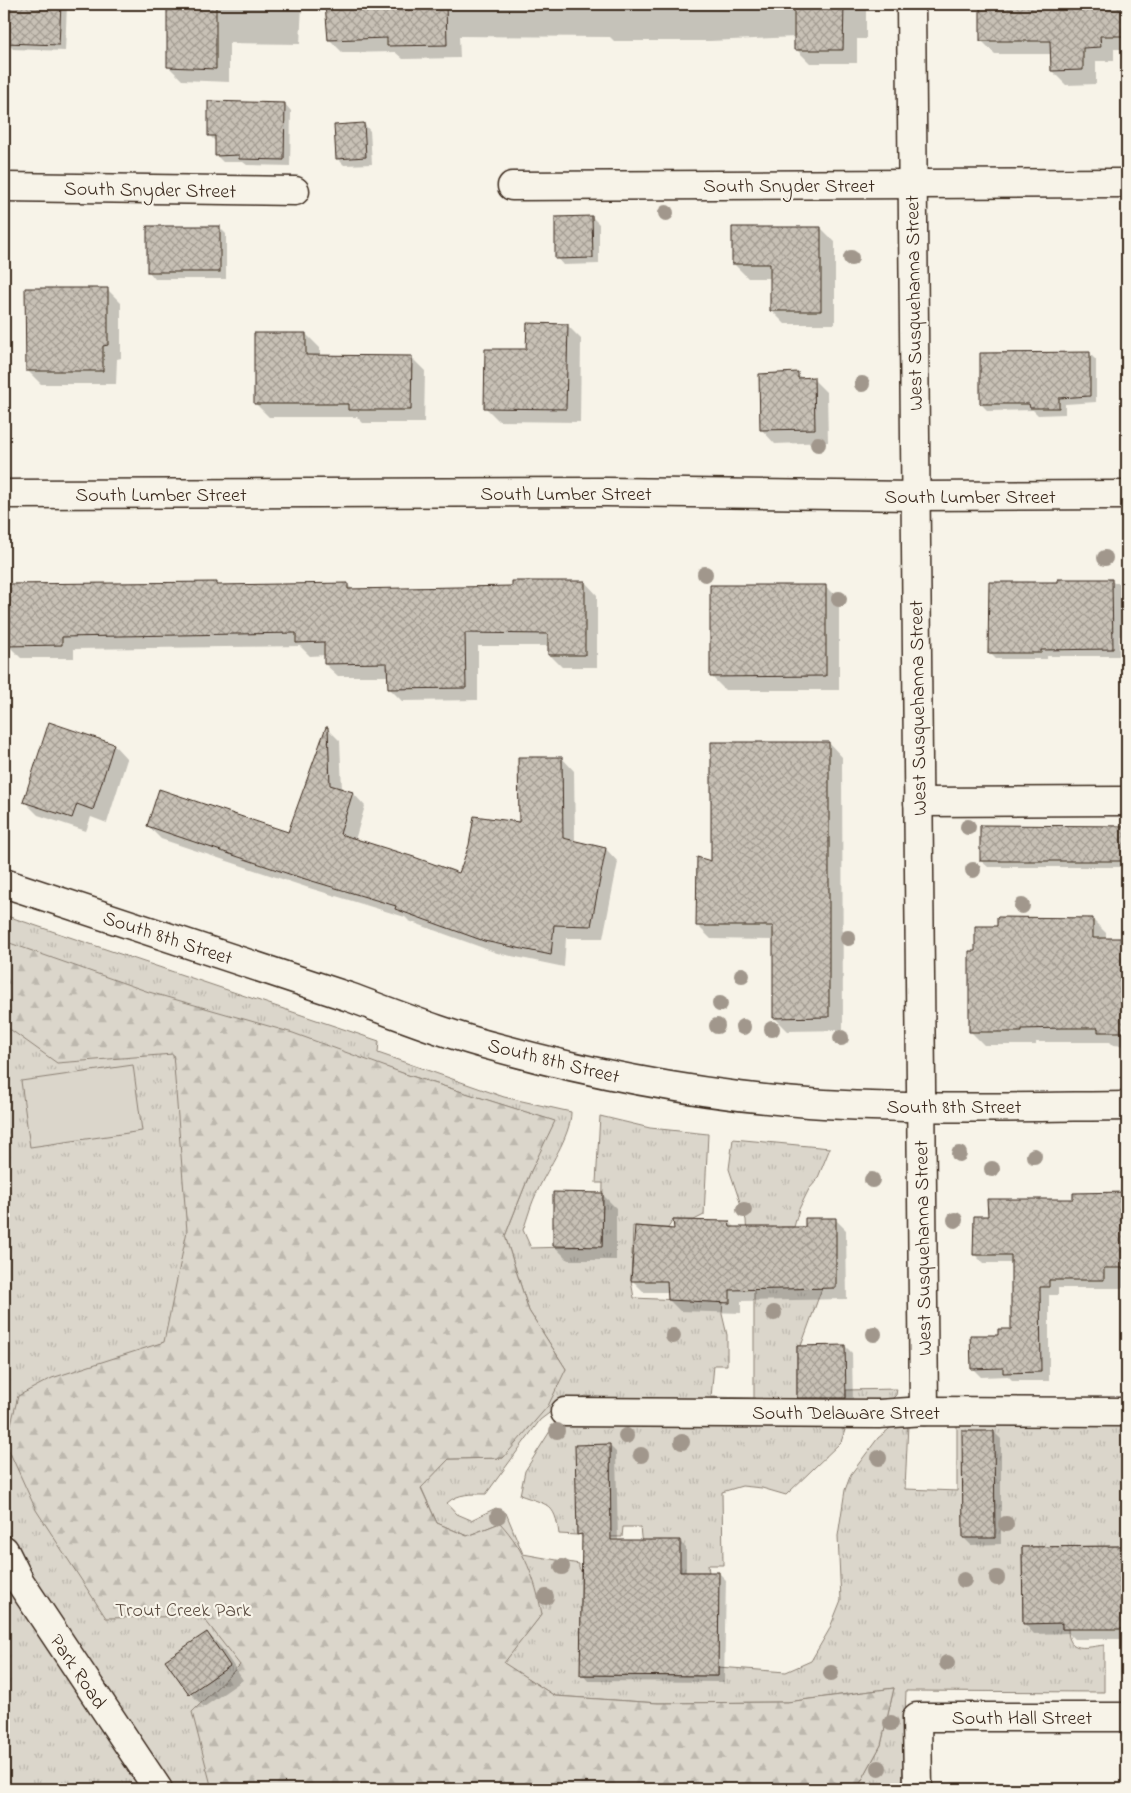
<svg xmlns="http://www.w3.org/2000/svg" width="1131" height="1793" font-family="'Indie Flower',sans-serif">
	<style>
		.grass { fill: url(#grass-tufts); stroke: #8b8074 }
		.forest { fill: url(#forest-firs); stroke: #8b8074 }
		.pitch { fill: #dbd6cb; stroke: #8b8074 }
		.shadow { fill: #0003 }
		.building { fill: url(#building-cross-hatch); stroke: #3b2a1e }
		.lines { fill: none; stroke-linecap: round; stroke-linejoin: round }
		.minor-casing { stroke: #3b2a1e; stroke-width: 31 }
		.major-casing { stroke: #3b2a1e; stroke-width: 31 }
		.minor { stroke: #f7f3e8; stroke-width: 28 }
		.major { stroke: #f7f3e8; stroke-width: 28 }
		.tree { fill: #a1978c }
		.labels { text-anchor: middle; stroke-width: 4.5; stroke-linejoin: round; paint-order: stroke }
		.street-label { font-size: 20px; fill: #3b2a1e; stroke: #f7f3e8 }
		.park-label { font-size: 20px; fill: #5b4c41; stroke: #f7f3e8 }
	</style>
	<defs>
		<pattern id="grass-tufts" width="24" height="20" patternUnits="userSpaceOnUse" patternTransform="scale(1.25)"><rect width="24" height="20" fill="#dbd6cb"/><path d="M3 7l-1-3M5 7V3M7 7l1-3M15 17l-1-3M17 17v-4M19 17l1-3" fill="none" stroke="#bdb8ae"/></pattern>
		<pattern id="forest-firs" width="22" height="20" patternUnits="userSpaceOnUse" patternTransform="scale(1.25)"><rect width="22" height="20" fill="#dbd6cb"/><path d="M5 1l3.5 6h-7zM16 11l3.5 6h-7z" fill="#bdb8ae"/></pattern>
		<pattern id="building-cross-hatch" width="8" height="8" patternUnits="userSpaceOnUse" patternTransform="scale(1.25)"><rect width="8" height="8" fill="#c8c1b6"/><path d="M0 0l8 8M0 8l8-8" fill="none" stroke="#a49d93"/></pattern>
	</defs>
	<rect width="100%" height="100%" fill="#f7f3e8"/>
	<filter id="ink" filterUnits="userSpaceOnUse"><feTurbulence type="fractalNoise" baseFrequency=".02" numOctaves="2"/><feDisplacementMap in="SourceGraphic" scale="10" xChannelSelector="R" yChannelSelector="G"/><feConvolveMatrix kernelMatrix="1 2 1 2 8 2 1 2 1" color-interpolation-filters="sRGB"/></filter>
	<g filter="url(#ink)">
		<!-- grass -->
		<g class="grass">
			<path d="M4,915l375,126 -1,12 126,44 67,15c0,24 -23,55 -33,78 -7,13 -10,27 -15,40l8,18 71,-2 1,-63h-7l4,-67 50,12 58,6 -4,81 -10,5h-21l-5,8 -35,-2 -2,55 3,17 89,4 -1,12 5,21v30h-13l-3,32 43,1v-125h-5l-3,-53 -17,-51 4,-30 97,9 -13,32 -8,9 -10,20 -5,18h-13l41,61 -21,58h-4v52h49v-8l51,-1 -1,6 -5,5 -27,2 -243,-2 -35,-4 -25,8 -21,16 -54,74c-14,0 -28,-1 -39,9l10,11 14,6 25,-12 10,5 17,41 56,10v4l2,3v104l137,1v-9l68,5 25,-11 18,-31 12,-30 -3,-64 7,-46 6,-16 27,-36 16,-13 14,-1 -3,65 52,2v-67h170v188h-4l-1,-66 -100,1 1,76h39v6h6c0,25 19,18 36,16v47l-198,-1 -4,98h-45l24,-44 13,-57 -107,14 -129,1 -103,-7 -52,-33 39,-49 -42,-91 -33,13 -30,-13 -16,-36 28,-28 54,-1 63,-89 -37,-58 -24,-75 25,-63 24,-52 -146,-46 -32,-11 29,725h-401z"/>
			<path d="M573,1418l260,8 12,4 -4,12 -55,53 -24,-7 -20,-2 -20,6 1,73h-15l1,7h-30l-37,-26 -2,-19h-17l-1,10h-12l-1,-93 -32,91 -18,-1c-4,-32 -12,-29 -39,-39l5,-24 27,-43z"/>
		</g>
		<!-- forest -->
		<path class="forest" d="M4,941l145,51 144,41 115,42 147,46 -25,52 -25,63 24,75 37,58 -18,37 -45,52 -54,1 -28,29 16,35 30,13 33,-13c25,27 35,56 42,91l-38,49 51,33 103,7 129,-1 107,-14 -13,57 -24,44h-60l-48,-5 -13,5h-524l-20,-77 48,-47 -38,-49 -96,2 -70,-108 -30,-66 12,-48 34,-18 112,-36 23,-111 -14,-177 -116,9 -53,-38z"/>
		<!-- pitch -->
		<polygon class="pitch" points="133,1065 142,1131 30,1147 21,1081"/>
		<!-- shadow -->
		<g class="shadow">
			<polygon points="8,4 67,4 65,51 13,49 7,43"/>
			<polygon points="168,4 302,4 300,44 229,43 229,82 182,80 168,66"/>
			<polygon points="327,4 866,4 866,39 857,39 857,63 810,63 796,49 796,37 710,41 614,41 610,37 459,36 460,58 403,59 395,52 343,53 329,39"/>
			<polygon points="981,4 1127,4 1127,49 1114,49 1114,61 1096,61 1096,84 1066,85 1052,71 1051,54 995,54 981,40"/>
			<polygon points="285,104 291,111 290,166 247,165 243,162 223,162 216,155 216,142 209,135"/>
			<polygon points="364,124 370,131 372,164 344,165 337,158"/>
			<polygon points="592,217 599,224 599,264 563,265 557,258"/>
			<polygon points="220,228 226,234 226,279 155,279 149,272"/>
			<polygon points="821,228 835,242 835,324 785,324 771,310 771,278 748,278 734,264"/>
			<polygon points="107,289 121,303 121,358 117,359 116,384 41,384 28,371"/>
			<polygon points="567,325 581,339 580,422 499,421 485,407 527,351"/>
			<polygon points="306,334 320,348 320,356 411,357 425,371 424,423 363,423 357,417 269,417 255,403"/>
			<polygon points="1089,353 1096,360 1096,402 1065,404 1065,414 1038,415 1033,410 988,411 981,404"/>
			<polygon points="797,374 803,379 813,379 827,393 828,442 775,444 762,430"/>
			<polygon points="1112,581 1114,583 1127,583 1127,636 1119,636 1119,656 1047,656 1047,659 996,659 990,653 1059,583"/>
			<polygon points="585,582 597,595 597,667 562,667 549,654 549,646 478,646 478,700 402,701 389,688 389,676 338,676 325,664 325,655 310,656 300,646 74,649 74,658 21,658 9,646 216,583 220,587 347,584 354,591 514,588"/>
			<polygon points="825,586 839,600 839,690 725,690 711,676"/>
			<polygon points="327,728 340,741 342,790 353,793 365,806 355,840 460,874 520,824 562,758 574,771 575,842 606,849 618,862 603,938 566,938 564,967 497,953 409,921 405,917 306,887 161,839 148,826 289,833"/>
			<polygon points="829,743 842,757 843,1030 788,1031 774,1017 774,940 711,939 698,926 712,863"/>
			<polygon points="114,745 127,759 107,823 91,817 86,831 38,815 24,801"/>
			<polygon points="981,827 1127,827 1127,867 988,867 981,861"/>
			<polygon points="1092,919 1106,933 1106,939 1127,940 1127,1046 1113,1045 1110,1042 1036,1042 1036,1045 984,1045 970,1031 976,952 998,927"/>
			<polygon points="1127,1193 1127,1288 1058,1288 1058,1295 1049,1295 1049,1381 1013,1381 1008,1376 981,1377 972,1368 1000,1336 1012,1330 1012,1263 983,1263 975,1255 989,1217 1074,1200 1074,1194"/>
			<polygon points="602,1194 616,1208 616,1260 568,1260 554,1246"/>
			<polygon points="835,1219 846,1230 847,1299 741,1301 741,1313 680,1311 669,1300 669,1292 644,1292 633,1281 675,1230 729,1222 735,1228 806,1228"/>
			<polygon points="845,1346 852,1353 853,1404 805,1404 799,1397"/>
			<polygon points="994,1432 1001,1439 1001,1544 971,1545 964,1538"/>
			<polygon points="609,1445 616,1452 618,1541 679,1541 686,1548 686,1573 719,1573 726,1580 724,1682 588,1681 582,1674 583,1539 579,1534"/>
			<polygon points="1024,1548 1127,1548 1127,1639 1074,1639 1068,1633 1034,1634 1024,1623"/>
			<polygon points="207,1633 221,1647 243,1680 204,1707 190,1693"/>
		</g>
		<!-- building -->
		<g class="building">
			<polygon points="7,4 61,4 59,45 5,43"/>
			<polygon points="167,4 216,4 216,69 167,67"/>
			<polygon points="325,4 446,4 447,45 387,46 387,38 328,40"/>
			<polygon points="794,4 844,4 843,50 794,50"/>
			<polygon points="980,4 1127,4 1127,36 1100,36 1101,47 1083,48 1083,70 1051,71 1050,41 980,41"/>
			<polygon points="208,101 285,103 284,160 239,159 239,155 215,156 215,136 208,136"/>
			<polygon points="364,123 366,157 336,159 334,125"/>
			<polygon points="592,216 593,258 555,259 555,217"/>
			<rect x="147" y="226" width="73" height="46"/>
			<polygon points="732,227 821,227 821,311 770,311 770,264 732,264"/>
			<polygon points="25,288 108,288 108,345 103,346 103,371 26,371"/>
			<polygon points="527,323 568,324 566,409 484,408 485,349 526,349"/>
			<polygon points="254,333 306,333 306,355 412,356 411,410 348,410 348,404 254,404"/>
			<polygon points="1090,352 1090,396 1059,398 1059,408 1030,408 1029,404 980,404 980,353"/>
			<polygon points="798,372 798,378 814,377 815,429 760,430 759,374"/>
			<polygon points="1058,579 1112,579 1113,649 1041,650 1041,653 988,653 989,582 1058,582"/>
			<polygon points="512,581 585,581 585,655 548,655 548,634 465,633 466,688 388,689 387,663 324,664 324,642 296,643 296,633 62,637 62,645 7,646 7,584 217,582 217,585 348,583 348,589 512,586"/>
			<polygon points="710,585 826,585 826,676 710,677"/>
			<polygon points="49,722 114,744 93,810 77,804 72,818 23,802"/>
			<polygon points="326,727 328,727 330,785 353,792 340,834 414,857 459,873 469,845 474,816 519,822 518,757 562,757 563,838 606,848 591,926 554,925 551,955 484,941 395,909 396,906 292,875 147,826 159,789 288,832"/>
			<polygon points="711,742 829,742 829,1017 773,1018 773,926 696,926 697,857 711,861"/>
			<polygon points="980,825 1127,826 1127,861 980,861"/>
			<polygon points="997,917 1093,918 1093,938 1127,938 1127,1032 1098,1032 1098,1028 1062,1028 1022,1029 1022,1032 969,1032 969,951 975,951 975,926 997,926"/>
			<polygon points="553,1192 603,1193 602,1247 553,1246"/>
			<polygon points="1127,1192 1127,1268 1104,1268 1104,1280 1049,1280 1049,1287 1040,1287 1041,1372 1003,1373 1003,1368 971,1369 970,1335 998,1335 998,1329 1011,1329 1011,1255 973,1255 974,1216 988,1216 987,1199 1073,1199 1073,1193"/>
			<polygon points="805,1218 836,1218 836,1288 730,1290 730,1303 668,1300 667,1281 631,1281 635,1226 674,1229 673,1220 729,1221 730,1227 805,1227"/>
			<polygon points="845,1345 846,1398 797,1398 797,1346"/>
			<polygon points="962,1431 994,1431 995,1538 963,1538"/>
			<polygon points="610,1444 611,1540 680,1540 680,1572 719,1572 718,1676 580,1675 582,1534 577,1535 575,1445"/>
			<polygon points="1122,1546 1123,1629 1062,1629 1062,1623 1023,1624 1022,1547"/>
			<polygon points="207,1632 230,1666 189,1694 165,1660"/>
		</g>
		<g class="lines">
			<defs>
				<g id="minor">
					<polyline points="911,4 924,1411"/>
					<polyline points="512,186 1127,183"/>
					<polyline points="4,187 295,191"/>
					<polyline points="4,494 606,492 915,496 1127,495"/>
					<polyline points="918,802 1127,801"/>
					<polyline points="565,1412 879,1414 924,1411 1127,1412"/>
					<polyline points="4,1550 20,1582 158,1789"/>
					<polyline points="918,1789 917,1717 1127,1717"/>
				</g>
				<path id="major" d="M4,883l345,114c49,18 99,38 150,51 102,28 205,47 310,55 106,7 212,4 318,3"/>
			</defs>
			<!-- minor casing -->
			<use href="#minor" class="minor-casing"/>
			<!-- major casing -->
			<use href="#major" class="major-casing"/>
			<!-- minor -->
			<use href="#minor" class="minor"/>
			<!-- major -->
			<use href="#major" class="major"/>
		</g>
		<!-- trees -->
		<g class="tree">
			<circle cx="666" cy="213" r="8"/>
			<circle cx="851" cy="258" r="8"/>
			<circle cx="862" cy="384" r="8"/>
			<circle cx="818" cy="444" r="8"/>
			<circle cx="1105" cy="558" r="8"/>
			<circle cx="705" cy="574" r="8"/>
			<circle cx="839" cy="599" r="8"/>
			<circle cx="968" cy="827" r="8"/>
			<circle cx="973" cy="870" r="8"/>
			<circle cx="1022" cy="906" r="8"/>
			<circle cx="848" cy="938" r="8"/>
			<circle cx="742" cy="975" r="8"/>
			<circle cx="720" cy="1004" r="8"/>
			<circle cx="717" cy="1026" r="8"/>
			<circle cx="743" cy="1027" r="8"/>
			<circle cx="772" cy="1029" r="8"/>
			<circle cx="841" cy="1038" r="8"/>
			<circle cx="959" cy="1154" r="8"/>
			<circle cx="1034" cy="1156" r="8"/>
			<circle cx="992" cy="1169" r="8"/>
			<circle cx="872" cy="1180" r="8"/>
			<circle cx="744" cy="1210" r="8"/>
			<circle cx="955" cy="1220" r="8"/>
			<circle cx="774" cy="1313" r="8"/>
			<circle cx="874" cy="1334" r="8"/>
			<circle cx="673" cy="1336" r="8"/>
			<circle cx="557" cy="1431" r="8"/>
			<circle cx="626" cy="1436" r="8"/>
			<circle cx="682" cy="1442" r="8"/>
			<circle cx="641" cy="1455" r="8"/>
			<circle cx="879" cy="1458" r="8"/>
			<circle cx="498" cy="1516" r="8"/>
			<circle cx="1006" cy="1524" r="8"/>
			<circle cx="562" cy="1567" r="8"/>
			<circle cx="997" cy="1578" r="8"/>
			<circle cx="964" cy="1580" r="8"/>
			<circle cx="546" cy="1597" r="8"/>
			<circle cx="947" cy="1663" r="8"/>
			<circle cx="831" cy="1673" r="8"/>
			<circle cx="891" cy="1723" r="8"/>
			<circle cx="879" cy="1768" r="8"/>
		</g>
	</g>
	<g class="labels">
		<!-- street labels -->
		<g class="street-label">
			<text x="789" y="192">South Snyder Street</text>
			<text transform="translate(150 189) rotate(1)" y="7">South Snyder Street</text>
			<text transform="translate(913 303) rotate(-91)" y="7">West Susquehanna Street</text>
			<text x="566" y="500">South Lumber Street</text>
			<text x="161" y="501">South Lumber Street</text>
			<text x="970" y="503">South Lumber Street</text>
			<text transform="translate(917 708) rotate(-91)" y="7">West Susquehanna Street</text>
			<text transform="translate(168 937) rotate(18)" y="7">South 8th Street</text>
			<text transform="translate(554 1060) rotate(14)" y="7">South 8th Street</text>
			<text x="954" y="1113">South 8th Street</text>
			<text transform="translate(922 1248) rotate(-91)" y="7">West Susquehanna Street</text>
			<text x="846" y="1419">South Delaware Street</text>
			<text transform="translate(79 1671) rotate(56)" y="7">Park Road</text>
			<text x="1022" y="1724">South Hall Street</text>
		</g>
		<!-- park labels -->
		<g class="park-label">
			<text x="183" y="1616">Trout Creek Park</text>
		</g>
	</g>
	<!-- margin -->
	<rect width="1131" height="1793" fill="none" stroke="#f7f3e8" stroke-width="20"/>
	<rect x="10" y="10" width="1111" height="1773" fill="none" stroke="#3b2a1e" stroke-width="2" filter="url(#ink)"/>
</svg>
